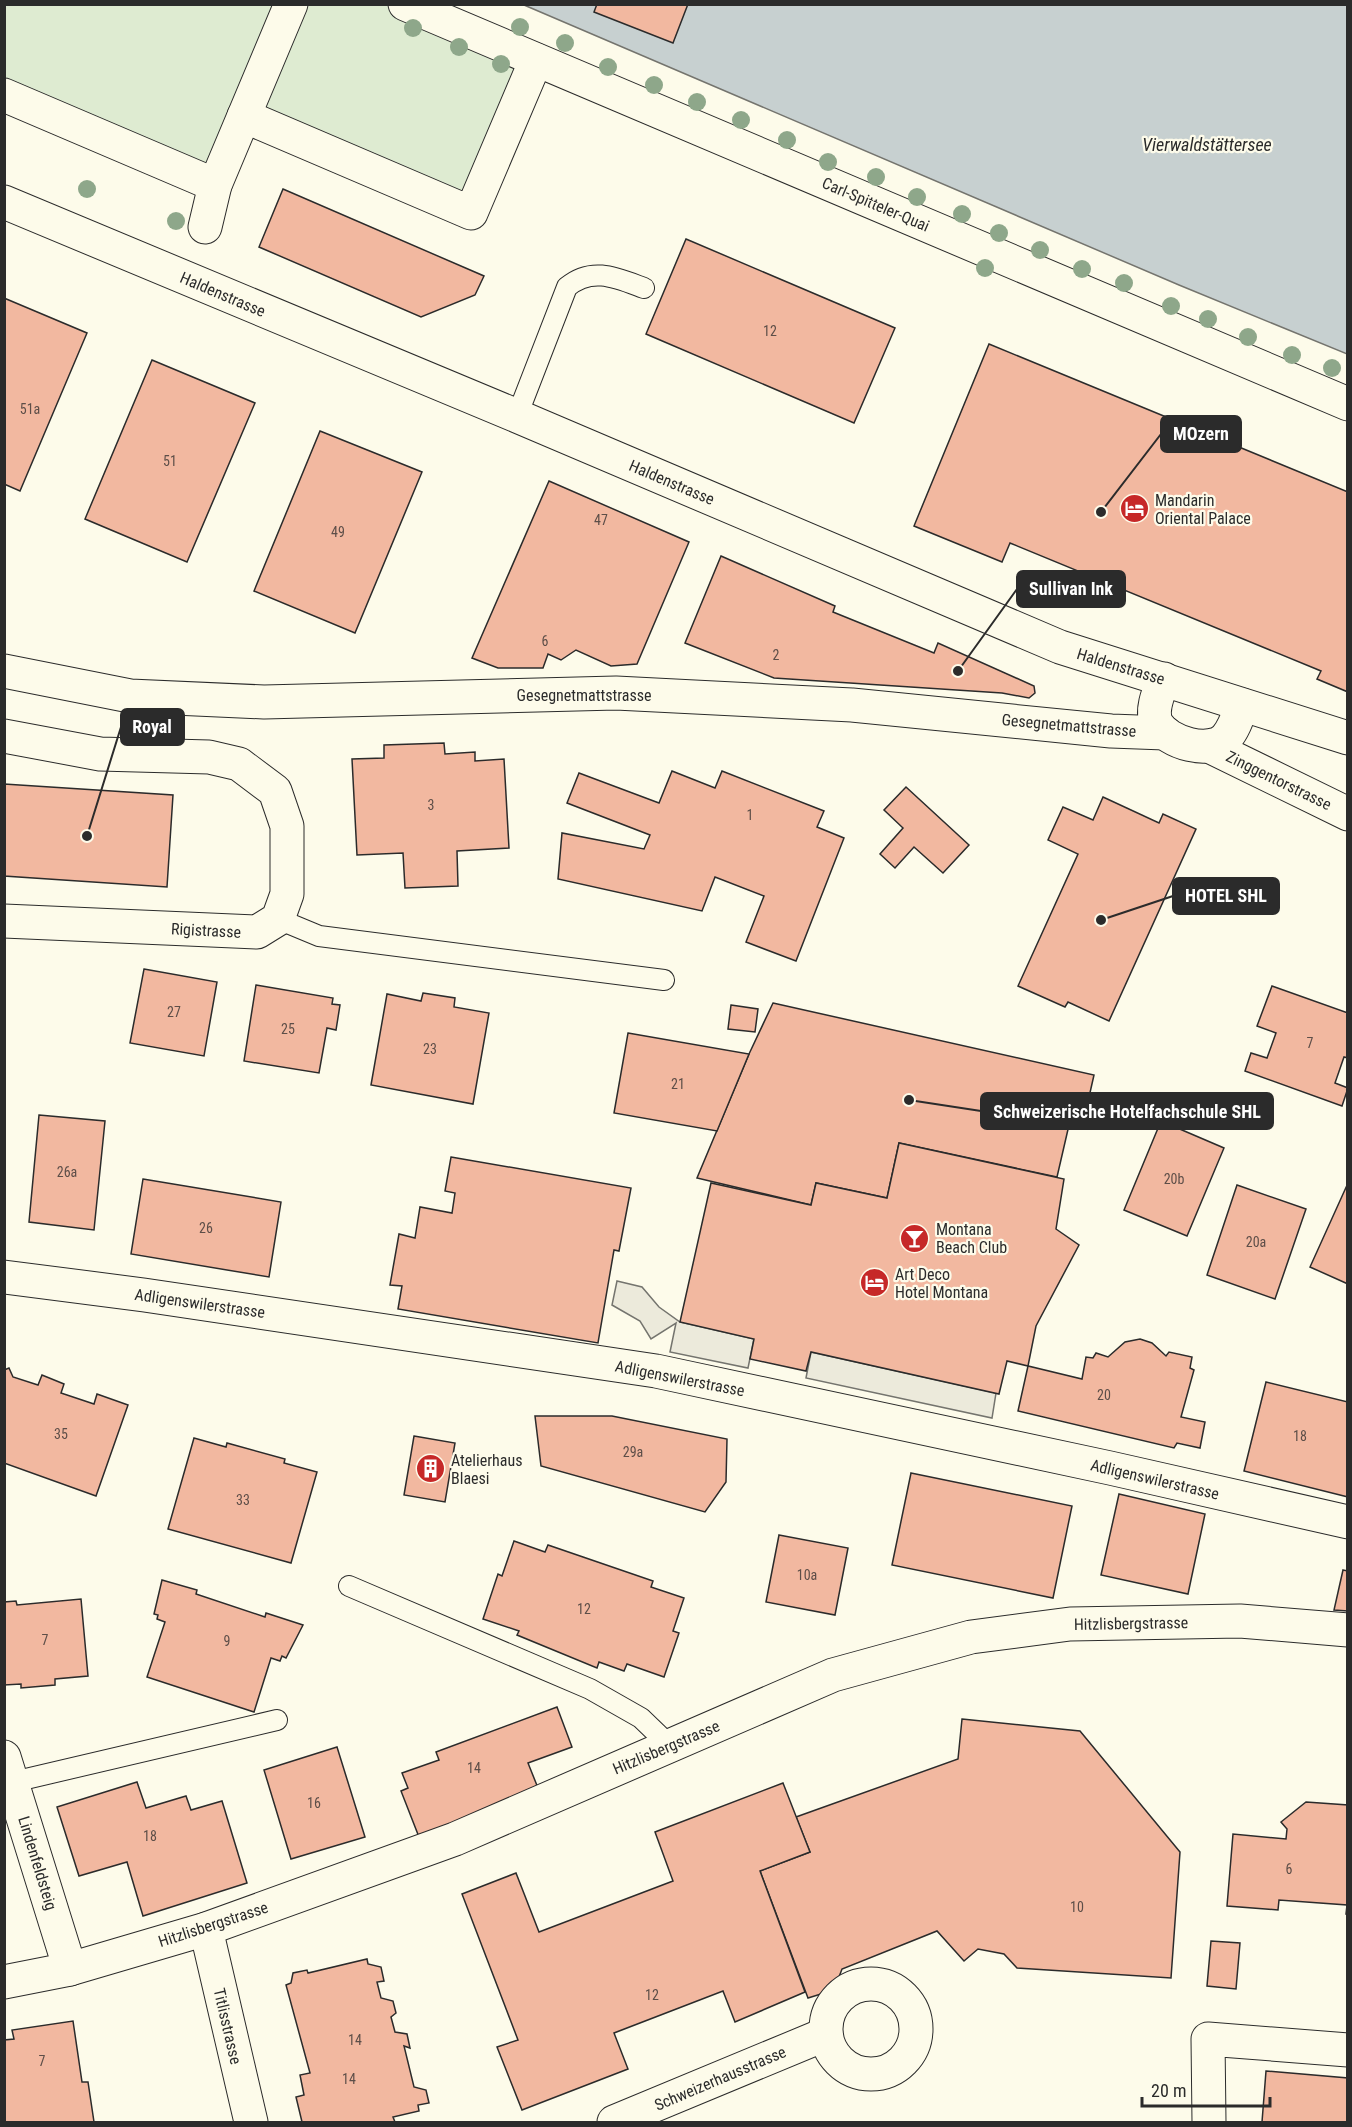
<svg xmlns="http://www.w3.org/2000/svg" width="1352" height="2127" font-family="'Roboto Condensed',sans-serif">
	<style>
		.green { fill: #deebd1; stroke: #74746e; stroke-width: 1.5 }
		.parking { fill: #eceadb; stroke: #74746e; stroke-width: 1.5 }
		.water { fill: #c7d0d0; stroke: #74746e; stroke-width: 1.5 }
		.building { fill: #f2b8a0; stroke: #2b2b2b; stroke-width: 1.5 }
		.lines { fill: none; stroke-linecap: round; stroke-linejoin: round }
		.lane-casing { stroke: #2b2b2b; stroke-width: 22 }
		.street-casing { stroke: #2b2b2b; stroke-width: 35 }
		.primary-casing { stroke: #2b2b2b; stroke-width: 35 }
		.lane { stroke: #fdfbea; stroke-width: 20 }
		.street { stroke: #fdfbea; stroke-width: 33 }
		.primary { stroke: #fdfbea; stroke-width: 33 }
		.tree { fill: #8ea78a }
		.labels { text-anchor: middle; stroke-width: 4.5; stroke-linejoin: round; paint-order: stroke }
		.number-label { font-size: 14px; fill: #5d4e48 }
		.street-label { font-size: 16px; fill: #2b2b2b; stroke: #fdfbea }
		.poi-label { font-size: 16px; fill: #2b2b2b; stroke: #fdfbea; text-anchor: start }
		.water-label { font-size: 18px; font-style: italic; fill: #2b2b2b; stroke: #fdfbea }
		.leader { fill: none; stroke: #2b2b2b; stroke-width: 2 }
		.callout-dot { fill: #2b2b2b; stroke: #fdfbea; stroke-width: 2 }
		.callout { fill: #2b2b2b; stroke: #2b2b2b; stroke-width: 2 }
		.callout-label { font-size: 18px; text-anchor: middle; font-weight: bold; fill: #fff }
	</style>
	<rect width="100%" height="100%" fill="#fdfbea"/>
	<!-- green -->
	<polygon class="green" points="4,5 405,5 536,60 471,213 245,116 215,185 5,95"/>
	<!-- parking -->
	<g class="parking">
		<polygon points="617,1281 642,1287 659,1307 680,1322 754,1339 748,1368 670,1352 676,1323 651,1339 640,1321 612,1305"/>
		<polygon points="811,1352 996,1393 992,1418 806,1378"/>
	</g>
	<!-- water -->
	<polygon class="water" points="524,5 1347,5 1347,354 1179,285"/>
	<!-- building -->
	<g class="building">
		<polygon points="597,4 688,4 673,43 594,12"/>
		<polygon points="283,189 484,276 475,295 421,317 259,247"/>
		<polygon points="686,239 895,328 854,423 646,334"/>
		<polygon points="4,298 87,333 20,491 4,484"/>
		<polygon points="989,344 1348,492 1348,692 1317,679 1321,671 1010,543 1002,562 914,526"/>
		<polygon points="152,360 255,403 187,562 85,519"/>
		<polygon points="320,431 422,472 355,633 254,591"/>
		<polygon points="549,481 689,542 637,664 611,666 576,650 561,660 548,654 543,668 498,668 472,658"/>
		<polygon points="721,556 835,606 833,612 934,653 938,643 1034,686 1035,693 1029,698 1002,693 774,678 685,643"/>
		<polygon points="444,743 445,754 475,752 475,761 504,759 509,848 457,851 458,886 405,888 403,853 357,855 352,759 384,758 384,745"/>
		<polygon points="672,771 715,788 722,771 824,811 817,827 844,838 796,961 746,942 764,896 715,877 702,911 558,879 562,833 644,849 650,835 567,803 579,773 659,803"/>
		<polygon points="4,784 173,795 167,887 4,876"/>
		<polygon points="906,787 969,845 943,873 914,847 895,868 880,854 903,828 884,810"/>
		<polygon points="1103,797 1159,823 1163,814 1196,829 1109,1021 1068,1002 1065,1007 1018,986 1078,854 1048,840 1063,807 1093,820"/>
		<polygon points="144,969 217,982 204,1056 130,1043"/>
		<polygon points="256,985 333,998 332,1004 340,1005 336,1030 327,1028 319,1073 244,1061"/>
		<polygon points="1272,986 1348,1013 1348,1058 1344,1057 1335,1083 1348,1088 1342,1106 1245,1071 1251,1053 1267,1058 1276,1033 1257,1026"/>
		<polygon points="423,993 455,998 454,1007 489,1013 473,1104 371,1085 387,994 421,1001"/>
		<polygon points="773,1003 1094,1075 1082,1128 1069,1125 1057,1177 899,1143 887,1198 816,1183 811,1205 697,1178 749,1054"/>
		<polygon points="731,1005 758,1009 755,1032 728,1029"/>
		<polygon points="628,1033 749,1054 717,1131 614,1113"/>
		<polygon points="39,1115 105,1121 94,1230 29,1222"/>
		<polygon points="1161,1121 1224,1148 1187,1236 1124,1210"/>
		<polygon points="899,1143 1064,1179 1056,1229 1079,1245 1036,1326 1028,1366 1007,1361 999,1394 811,1352 806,1371 750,1359 754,1339 680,1322 711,1183 811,1205 816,1183 887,1198"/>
		<polygon points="451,1157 631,1188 619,1251 614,1250 598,1343 398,1309 402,1286 390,1285 399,1234 415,1238 420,1207 452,1213 455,1193 445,1191"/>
		<polygon points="143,1179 281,1202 269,1277 131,1254"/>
		<polygon points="1348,1183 1348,1284 1310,1267"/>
		<polygon points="1237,1185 1306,1209 1275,1299 1207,1275"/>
		<polygon points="1140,1339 1152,1343 1166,1356 1169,1352 1192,1357 1190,1368 1194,1370 1181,1417 1205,1422 1200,1448 1177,1443 1174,1448 1018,1411 1028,1366 1082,1379 1086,1357 1093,1358 1096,1353 1108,1357 1125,1342"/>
		<polygon points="9,1368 13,1377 38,1385 42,1375 64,1384 61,1393 94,1404 97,1394 128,1405 96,1496 4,1463 4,1370"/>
		<polygon points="1266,1382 1348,1402 1348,1497 1244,1471"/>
		<polygon points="535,1416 612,1416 727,1439 726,1482 705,1512 541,1466"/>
		<polygon points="414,1436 455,1443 445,1502 404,1495"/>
		<polygon points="194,1438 226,1447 227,1443 285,1459 284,1463 317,1472 291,1563 168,1529"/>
		<polygon points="911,1473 1072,1506 1053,1598 892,1565"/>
		<polygon points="1119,1494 1205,1514 1188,1594 1101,1575"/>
		<polygon points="779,1535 848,1548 835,1615 766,1602"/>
		<polygon points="514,1541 545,1552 548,1545 653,1581 651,1587 684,1598 673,1631 679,1633 664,1677 627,1664 624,1671 599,1662 597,1668 517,1635 519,1631 483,1619 498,1574 502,1576"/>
		<polygon points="1343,1570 1348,1571 1348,1611 1334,1610"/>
		<polygon points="162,1580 197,1590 196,1594 265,1617 266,1613 303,1625 286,1658 282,1656 280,1661 271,1658 254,1712 147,1677 165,1622 157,1619 158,1615 154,1614"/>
		<polygon points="81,1599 88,1676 55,1679 55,1685 21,1688 21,1684 4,1685 4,1602 16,1601 17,1605"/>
		<polygon points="557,1707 572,1747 528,1763 540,1793 419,1837 401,1791 408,1788 402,1773 439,1760 436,1752"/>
		<polygon points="962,1719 1080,1731 1180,1852 1171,1978 1017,1968 1004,1954 978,1949 964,1961 937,1931 842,1969 834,1990 808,1998 760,1871 810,1852 796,1817 958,1759"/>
		<polygon points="337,1747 365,1837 291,1859 264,1770"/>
		<polygon points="137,1782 146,1808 186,1796 191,1810 222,1801 247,1883 143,1916 127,1862 79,1876 57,1807"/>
		<polygon points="783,1783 810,1852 760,1871 805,1992 735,2022 723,1991 614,2033 628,2069 522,2110 497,2047 518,2040 462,1894 516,1873 539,1932 673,1881 655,1832"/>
		<polygon points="1306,1802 1348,1805 1348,1914 1346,1914 1347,1905 1279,1900 1278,1910 1227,1906 1233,1834 1286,1839 1287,1829 1281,1822"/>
		<polygon points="1211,1941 1240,1943 1236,1989 1207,1986"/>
		<polygon points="367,1959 368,1964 381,1967 384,1981 377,1982 381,1998 393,2001 396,2013 391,2017 395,2032 407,2034 410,2048 404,2046 414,2087 426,2090 429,2103 418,2105 419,2111 393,2117 395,2122 302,2122 296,2097 304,2095 300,2075 310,2073 286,1985 291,1983 293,1973 307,1970 308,1973"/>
		<polygon points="73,2021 82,2082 88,2082 94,2122 4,2122 4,2040 14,2039 12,2030"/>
		<polygon points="1266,2071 1348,2078 1348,2122 1262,2122"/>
	</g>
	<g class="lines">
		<defs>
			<g id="lane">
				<path d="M517,416l50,-129c25,-21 50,-9 77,1"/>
				<polyline points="278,919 319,936 664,980"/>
				<polyline points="349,1586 590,1689 641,1718 669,1745"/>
				<polyline points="13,1782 277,1720"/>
			</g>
			<g id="street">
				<polyline points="405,4 1348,404"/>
				<polyline points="4,95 215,185"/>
				<polyline points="244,116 471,213 536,60"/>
				<polyline points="205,227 215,185 291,4"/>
				<polyline points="4,671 130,696 264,702 616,693 852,705 1111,731 1165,733"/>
				<path d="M1164,679c-5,12 -14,32 -7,45 11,19 53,31 69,14 8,-9 12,-22 16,-33"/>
				<polyline points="4,736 100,754 209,757 239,764 275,791 287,826 287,894 278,919 257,932 4,921"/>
				<polyline points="1211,747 1348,814"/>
				<polyline points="4,1277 144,1295 656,1371 1110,1468 1348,1522"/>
				<polyline points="4,1757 70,1969"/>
				<polyline points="206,1929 251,2122"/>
				<polyline points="4,1982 70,1969 206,1929 455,1839 833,1675 971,1637 1070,1624 1240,1621 1348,1630"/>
				<circle cx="871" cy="2029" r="45"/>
				<polyline points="614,2122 826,2034"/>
				<polyline points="1209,2122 1208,2039 1348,2050"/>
			</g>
			<polyline id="primary" points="4,202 517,416 1060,647 1348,738"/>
		</defs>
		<!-- lane casing -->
		<use href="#lane" class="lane-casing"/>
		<!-- street casing -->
		<use href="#street" class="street-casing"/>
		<!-- primary casing -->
		<use href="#primary" class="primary-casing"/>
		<!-- lane -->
		<use href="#lane" class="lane"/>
		<!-- street -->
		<use href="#street" class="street"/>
		<!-- primary -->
		<use href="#primary" class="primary"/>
	</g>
	<!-- trees -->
	<g class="tree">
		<circle cx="520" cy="27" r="9"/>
		<circle cx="413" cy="28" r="9"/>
		<circle cx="565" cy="43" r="9"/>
		<circle cx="459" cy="47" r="9"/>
		<circle cx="501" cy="64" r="9"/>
		<circle cx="608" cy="67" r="9"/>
		<circle cx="654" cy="85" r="9"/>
		<circle cx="697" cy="102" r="9"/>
		<circle cx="741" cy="120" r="9"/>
		<circle cx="787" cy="140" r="9"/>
		<circle cx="828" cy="162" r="9"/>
		<circle cx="876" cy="177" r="9"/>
		<circle cx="87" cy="189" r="9"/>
		<circle cx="917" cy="197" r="9"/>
		<circle cx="962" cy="214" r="9"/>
		<circle cx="176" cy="221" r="9"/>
		<circle cx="999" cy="233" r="9"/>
		<circle cx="1040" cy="250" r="9"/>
		<circle cx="985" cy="268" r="9"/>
		<circle cx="1082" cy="269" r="9"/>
		<circle cx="1124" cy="283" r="9"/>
		<circle cx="1171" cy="306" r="9"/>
		<circle cx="1208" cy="319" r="9"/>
		<circle cx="1248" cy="337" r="9"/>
		<circle cx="1292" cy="355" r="9"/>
		<circle cx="1332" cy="368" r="9"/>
	</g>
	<!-- icons -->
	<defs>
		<symbol id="hotel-disc" viewBox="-11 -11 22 22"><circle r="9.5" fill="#c62828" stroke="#fdfbea"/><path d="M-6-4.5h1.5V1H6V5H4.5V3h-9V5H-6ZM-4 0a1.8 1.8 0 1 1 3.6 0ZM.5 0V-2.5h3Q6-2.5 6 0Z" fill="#fff"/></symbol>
		<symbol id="bar-disc" viewBox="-11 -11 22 22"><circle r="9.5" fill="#c62828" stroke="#fdfbea"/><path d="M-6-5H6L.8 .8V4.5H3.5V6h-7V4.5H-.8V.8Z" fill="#fff"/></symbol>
		<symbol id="building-disc" viewBox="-11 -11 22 22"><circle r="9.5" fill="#c62828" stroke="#fdfbea"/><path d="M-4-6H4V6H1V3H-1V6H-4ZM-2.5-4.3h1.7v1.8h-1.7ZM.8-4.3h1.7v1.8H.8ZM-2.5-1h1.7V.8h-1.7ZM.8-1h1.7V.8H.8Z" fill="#fff"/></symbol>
	</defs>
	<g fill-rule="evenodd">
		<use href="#hotel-disc" x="1118" y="492" width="33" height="33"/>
		<use href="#bar-disc" x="898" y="1222" width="33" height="33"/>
		<use href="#hotel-disc" x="858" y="1266" width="33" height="33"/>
		<use href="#building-disc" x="414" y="1452" width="33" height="33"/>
	</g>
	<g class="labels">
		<!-- number labels -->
		<g class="number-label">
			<text x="770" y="336">12</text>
			<text x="30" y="414">51a</text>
			<text x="170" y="466">51</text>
			<text x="601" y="525">47</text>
			<text x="338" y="537">49</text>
			<text x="545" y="646">6</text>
			<text x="776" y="660">2</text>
			<text x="431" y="810">3</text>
			<text x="750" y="820">1</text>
			<text x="174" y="1017">27</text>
			<text x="288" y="1034">25</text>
			<text x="1310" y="1048">7</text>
			<text x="430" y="1054">23</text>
			<text x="678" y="1089">21</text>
			<text x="67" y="1177">26a</text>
			<text x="1174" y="1184">20b</text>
			<text x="206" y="1233">26</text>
			<text x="1256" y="1247">20a</text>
			<text x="1104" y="1400">20</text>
			<text x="61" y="1439">35</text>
			<text x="1300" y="1441">18</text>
			<text x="633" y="1457">29a</text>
			<text x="243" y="1505">33</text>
			<text x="807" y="1580">10a</text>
			<text x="584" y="1614">12</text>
			<text x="45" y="1645">7</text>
			<text x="227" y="1646">9</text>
			<text x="474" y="1773">14</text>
			<text x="314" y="1808">16</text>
			<text x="150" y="1841">18</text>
			<text x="1289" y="1874">6</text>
			<text x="1077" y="1912">10</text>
			<text x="652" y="2000">12</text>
			<text x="355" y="2045">14</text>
			<text x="42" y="2066">7</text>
			<text x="349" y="2084">14</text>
		</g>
		<!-- street labels -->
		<g class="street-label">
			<text transform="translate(876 204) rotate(23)" y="6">Carl-Spitteler-Quai</text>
			<text transform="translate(223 294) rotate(23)" y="6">Haldenstrasse</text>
			<text transform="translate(672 482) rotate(23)" y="6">Haldenstrasse</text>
			<text transform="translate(1121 666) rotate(17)" y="6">Haldenstrasse</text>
			<text x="584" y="701">Gesegnetmattstrasse</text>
			<text transform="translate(1069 725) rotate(5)" y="6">Gesegnetmattstrasse</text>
			<text transform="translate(1279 780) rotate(26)" y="6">Zinggentorstrasse</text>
			<text transform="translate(206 930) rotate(3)" y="6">Rigistrasse</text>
			<text transform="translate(200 1303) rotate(8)" y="6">Adligenswilerstrasse</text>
			<text transform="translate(680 1378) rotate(11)" y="6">Adligenswilerstrasse</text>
			<text transform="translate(1155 1479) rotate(13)" y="6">Adligenswilerstrasse</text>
			<text transform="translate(1131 1623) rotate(-1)" y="6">Hitzlisbergstrasse</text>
			<text transform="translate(666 1747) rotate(-23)" y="6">Hitzlisbergstrasse</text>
			<text transform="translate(38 1863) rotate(73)" y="6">Lindenfeldsteig</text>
			<text transform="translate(213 1924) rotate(-18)" y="6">Hitzlisbergstrasse</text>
			<text transform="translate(228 2026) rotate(77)" y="6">Titlisstrasse</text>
			<text transform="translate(720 2078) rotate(-23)" y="6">Schweizerhausstrasse</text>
		</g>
		<!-- poi labels -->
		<g class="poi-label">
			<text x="1155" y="506">Mandarin<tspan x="1155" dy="18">Oriental Palace</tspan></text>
			<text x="936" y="1235">Montana<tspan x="936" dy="18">Beach Club</tspan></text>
			<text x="895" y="1280">Art Deco<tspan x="895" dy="18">Hotel Montana</tspan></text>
			<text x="451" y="1466">Atelierhaus<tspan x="451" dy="18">Blaesi</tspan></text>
		</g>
		<!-- water labels -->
		<g class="water-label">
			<text x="1207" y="151">Vierwaldstättersee</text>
		</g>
	</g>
	<!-- callouts -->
	<path class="leader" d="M1101 512L1161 434M958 671L1017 589M87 836L121 727M1101 920L1173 896M909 1100L981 1111"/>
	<g class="callout-dot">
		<circle cx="1101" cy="512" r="6"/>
		<circle cx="958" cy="671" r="6"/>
		<circle cx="87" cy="836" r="6"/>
		<circle cx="1101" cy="920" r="6"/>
		<circle cx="909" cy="1100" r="6"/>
	</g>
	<g class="callout">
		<rect x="1161" y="416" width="80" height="36" rx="6"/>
		<rect x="1017" y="571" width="108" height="36" rx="6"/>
		<rect x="121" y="709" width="63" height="36" rx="6"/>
		<rect x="1173" y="878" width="106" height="36" rx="6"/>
		<rect x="981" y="1093" width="292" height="36" rx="6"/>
	</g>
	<g class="callout-label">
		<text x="1201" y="440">MOzern</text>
		<text x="1071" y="595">Sullivan Ink</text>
		<text x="152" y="733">Royal</text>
		<text x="1226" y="902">HOTEL SHL</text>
		<text x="1127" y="1118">Schweizerische Hotelfachschule SHL</text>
	</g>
	<!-- border -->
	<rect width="1352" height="2127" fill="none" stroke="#2b2b2b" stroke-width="12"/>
	<!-- scale -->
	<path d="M1142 2097v9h128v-9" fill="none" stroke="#2b2b2b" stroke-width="3"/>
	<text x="1151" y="2097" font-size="18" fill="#2b2b2b" stroke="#fdfbea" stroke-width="4.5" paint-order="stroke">20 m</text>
</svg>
